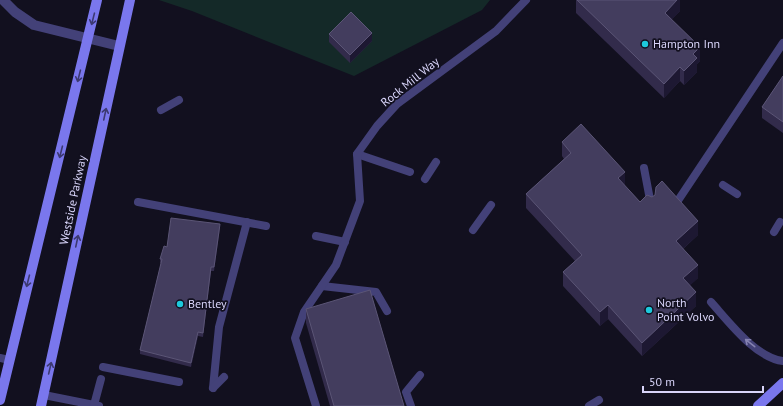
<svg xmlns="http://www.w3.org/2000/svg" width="783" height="406" font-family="'PT Sans',sans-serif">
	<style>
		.green { fill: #142928 }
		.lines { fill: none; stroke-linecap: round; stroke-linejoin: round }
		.service { stroke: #434178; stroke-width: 8 }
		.minor { stroke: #434178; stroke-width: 10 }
		.secondary { stroke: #7a77ed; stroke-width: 10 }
		.wall { fill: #322b4b }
		.shaded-wall { fill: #1d1832 }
		.building { fill: #433d5e; stroke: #5b5576 }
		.oneway { stroke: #3c3971 }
		.oneway2 { stroke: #8683b2 }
		.poi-dot { fill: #1dc9dc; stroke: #12101f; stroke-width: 1.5 }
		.labels { text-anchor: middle; stroke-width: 3.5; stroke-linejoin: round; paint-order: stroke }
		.poi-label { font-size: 12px; fill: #d8d4f9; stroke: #12101f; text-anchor: start }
		.street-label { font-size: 12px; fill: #d8d4f9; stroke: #12101f }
	</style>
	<rect width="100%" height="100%" fill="#12101f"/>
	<!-- green -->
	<polygon class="green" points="159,0 490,0 482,10 354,76 192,11"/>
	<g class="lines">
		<!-- service -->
		<g class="service">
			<polyline points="161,110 179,100"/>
			<polyline points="357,154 410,172"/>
			<polyline points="644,168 651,205"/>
			<polyline points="425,179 436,162"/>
			<polyline points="723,185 737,194"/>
			<polyline points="138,202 266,226"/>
			<polyline points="677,202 783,43"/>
			<polyline points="473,230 491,205"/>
			<polyline points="774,232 780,222"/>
			<polyline points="316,236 345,242"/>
			<polyline points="322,286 376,292 387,311"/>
			<path d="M711,302c18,20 45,56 72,59"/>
			<polyline points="0,358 9,360"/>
			<polyline points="103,367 179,382"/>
			<polyline points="213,388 219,327 247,222"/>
			<polyline points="213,388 224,377"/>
			<polyline points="44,395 99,406"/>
			<polyline points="94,405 101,379"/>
			<polyline points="316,406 295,338 304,312 336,265 360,201 357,154 377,126 397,104 496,31 526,0"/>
			<polyline points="411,406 406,392 420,375"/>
			<polyline points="589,406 599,400"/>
		</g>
		<!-- minor -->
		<polyline class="minor" points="3,0 15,12 34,25 119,46"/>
		<!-- secondary -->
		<g class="secondary">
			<polyline points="0,400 97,0"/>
			<polyline points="41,406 130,0"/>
			<polyline points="758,406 783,383"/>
		</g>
	</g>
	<!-- wall -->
	<g class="wall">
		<polygon points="576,0 680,0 680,11 671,20 700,61 697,64 697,72 684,85 680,81 664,98 576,13"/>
		<polygon points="329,34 372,41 350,63 329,42"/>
		<polygon points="783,76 783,133 762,118 762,107"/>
		<polygon points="562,142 625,186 640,202 698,235 683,249 698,278 690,285 696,306 642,356 608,319 600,326 563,286 563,272 575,261 526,208 526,194 564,159 562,156"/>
		<polygon points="220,228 214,271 211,271 203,337 198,336 191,367 140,354 140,350 161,263 160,263 160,259 167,247"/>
		<polygon points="306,309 404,406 330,406 306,323"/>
	</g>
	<!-- shaded-wall -->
	<g class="shaded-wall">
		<polygon points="677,0 680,0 680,11 665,27 665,13"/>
		<polygon points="372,33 372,41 350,63 350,55"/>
		<polygon points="700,47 700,61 697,64 697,72 684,85 684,71 693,54"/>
		<polygon points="680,67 680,81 664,98 664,84"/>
		<polygon points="625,172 625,186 618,178"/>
		<polygon points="698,221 698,235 676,255 676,241"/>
		<polygon points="220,224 220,228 214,271 214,267"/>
		<polygon points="698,265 698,278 683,292 683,278"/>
		<polygon points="211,267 211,271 203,337 203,333"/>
		<polygon points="696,292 696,306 642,356 642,343"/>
		<polygon points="608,305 608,319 600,326 600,312"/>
		<polygon points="198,332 198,336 191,367 191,363"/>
	</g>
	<!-- building -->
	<g class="building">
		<polygon points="577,0 677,0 665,13 700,47 693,54 697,58 684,71 680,67 664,84"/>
		<polygon points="351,12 372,33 350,55 329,34"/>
		<polygon points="783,76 783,122 762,107"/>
		<polygon points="581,124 625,172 618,178 640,202 647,195 652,197 655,195 656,187 662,181 698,221 676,241 698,265 683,278 696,292 642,343 608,305 600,312 563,272 582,255 526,194 571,153 562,142"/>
		<polygon points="171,218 220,224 214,267 211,267 203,333 198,332 191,363 140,350 162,259 160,259 164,246 167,247"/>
		<polygon points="370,290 404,406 334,406 306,309"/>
	</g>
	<!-- one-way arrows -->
	<defs><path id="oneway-shaft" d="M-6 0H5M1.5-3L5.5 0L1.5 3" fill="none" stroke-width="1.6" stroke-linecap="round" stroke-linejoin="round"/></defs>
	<g class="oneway">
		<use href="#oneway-shaft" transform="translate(93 19) rotate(104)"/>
		<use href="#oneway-shaft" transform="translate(79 76) rotate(104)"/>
		<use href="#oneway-shaft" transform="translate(105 114) rotate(-78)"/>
		<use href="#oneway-shaft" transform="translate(61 152) rotate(104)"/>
		<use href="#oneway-shaft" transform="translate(77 241) rotate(-78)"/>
		<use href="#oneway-shaft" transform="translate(28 281) rotate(104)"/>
		<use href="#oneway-shaft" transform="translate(50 368) rotate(-77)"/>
	</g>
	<use class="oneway2" href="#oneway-shaft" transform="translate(750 343) rotate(-142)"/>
	<!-- markers -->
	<g class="poi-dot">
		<circle cx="645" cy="44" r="4"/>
		<circle cx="180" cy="304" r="4"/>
		<circle cx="649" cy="310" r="4"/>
	</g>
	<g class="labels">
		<!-- poi labels -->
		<g class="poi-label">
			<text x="653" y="48">Hampton Inn</text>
			<text x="657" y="307">North<tspan x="657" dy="14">Point Volvo</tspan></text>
			<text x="188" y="308">Bentley</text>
		</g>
		<!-- street labels -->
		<g class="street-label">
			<text transform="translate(410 82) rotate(-39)" y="4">Rock Mill Way</text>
			<text transform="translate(73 200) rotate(-78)" y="4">Westside Parkway</text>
		</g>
	</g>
	<!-- scale -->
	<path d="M643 386v6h120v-6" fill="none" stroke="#d8d4f9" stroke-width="2"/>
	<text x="649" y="386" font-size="12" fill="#d8d4f9" stroke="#12101f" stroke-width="3" paint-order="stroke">50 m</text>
</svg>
